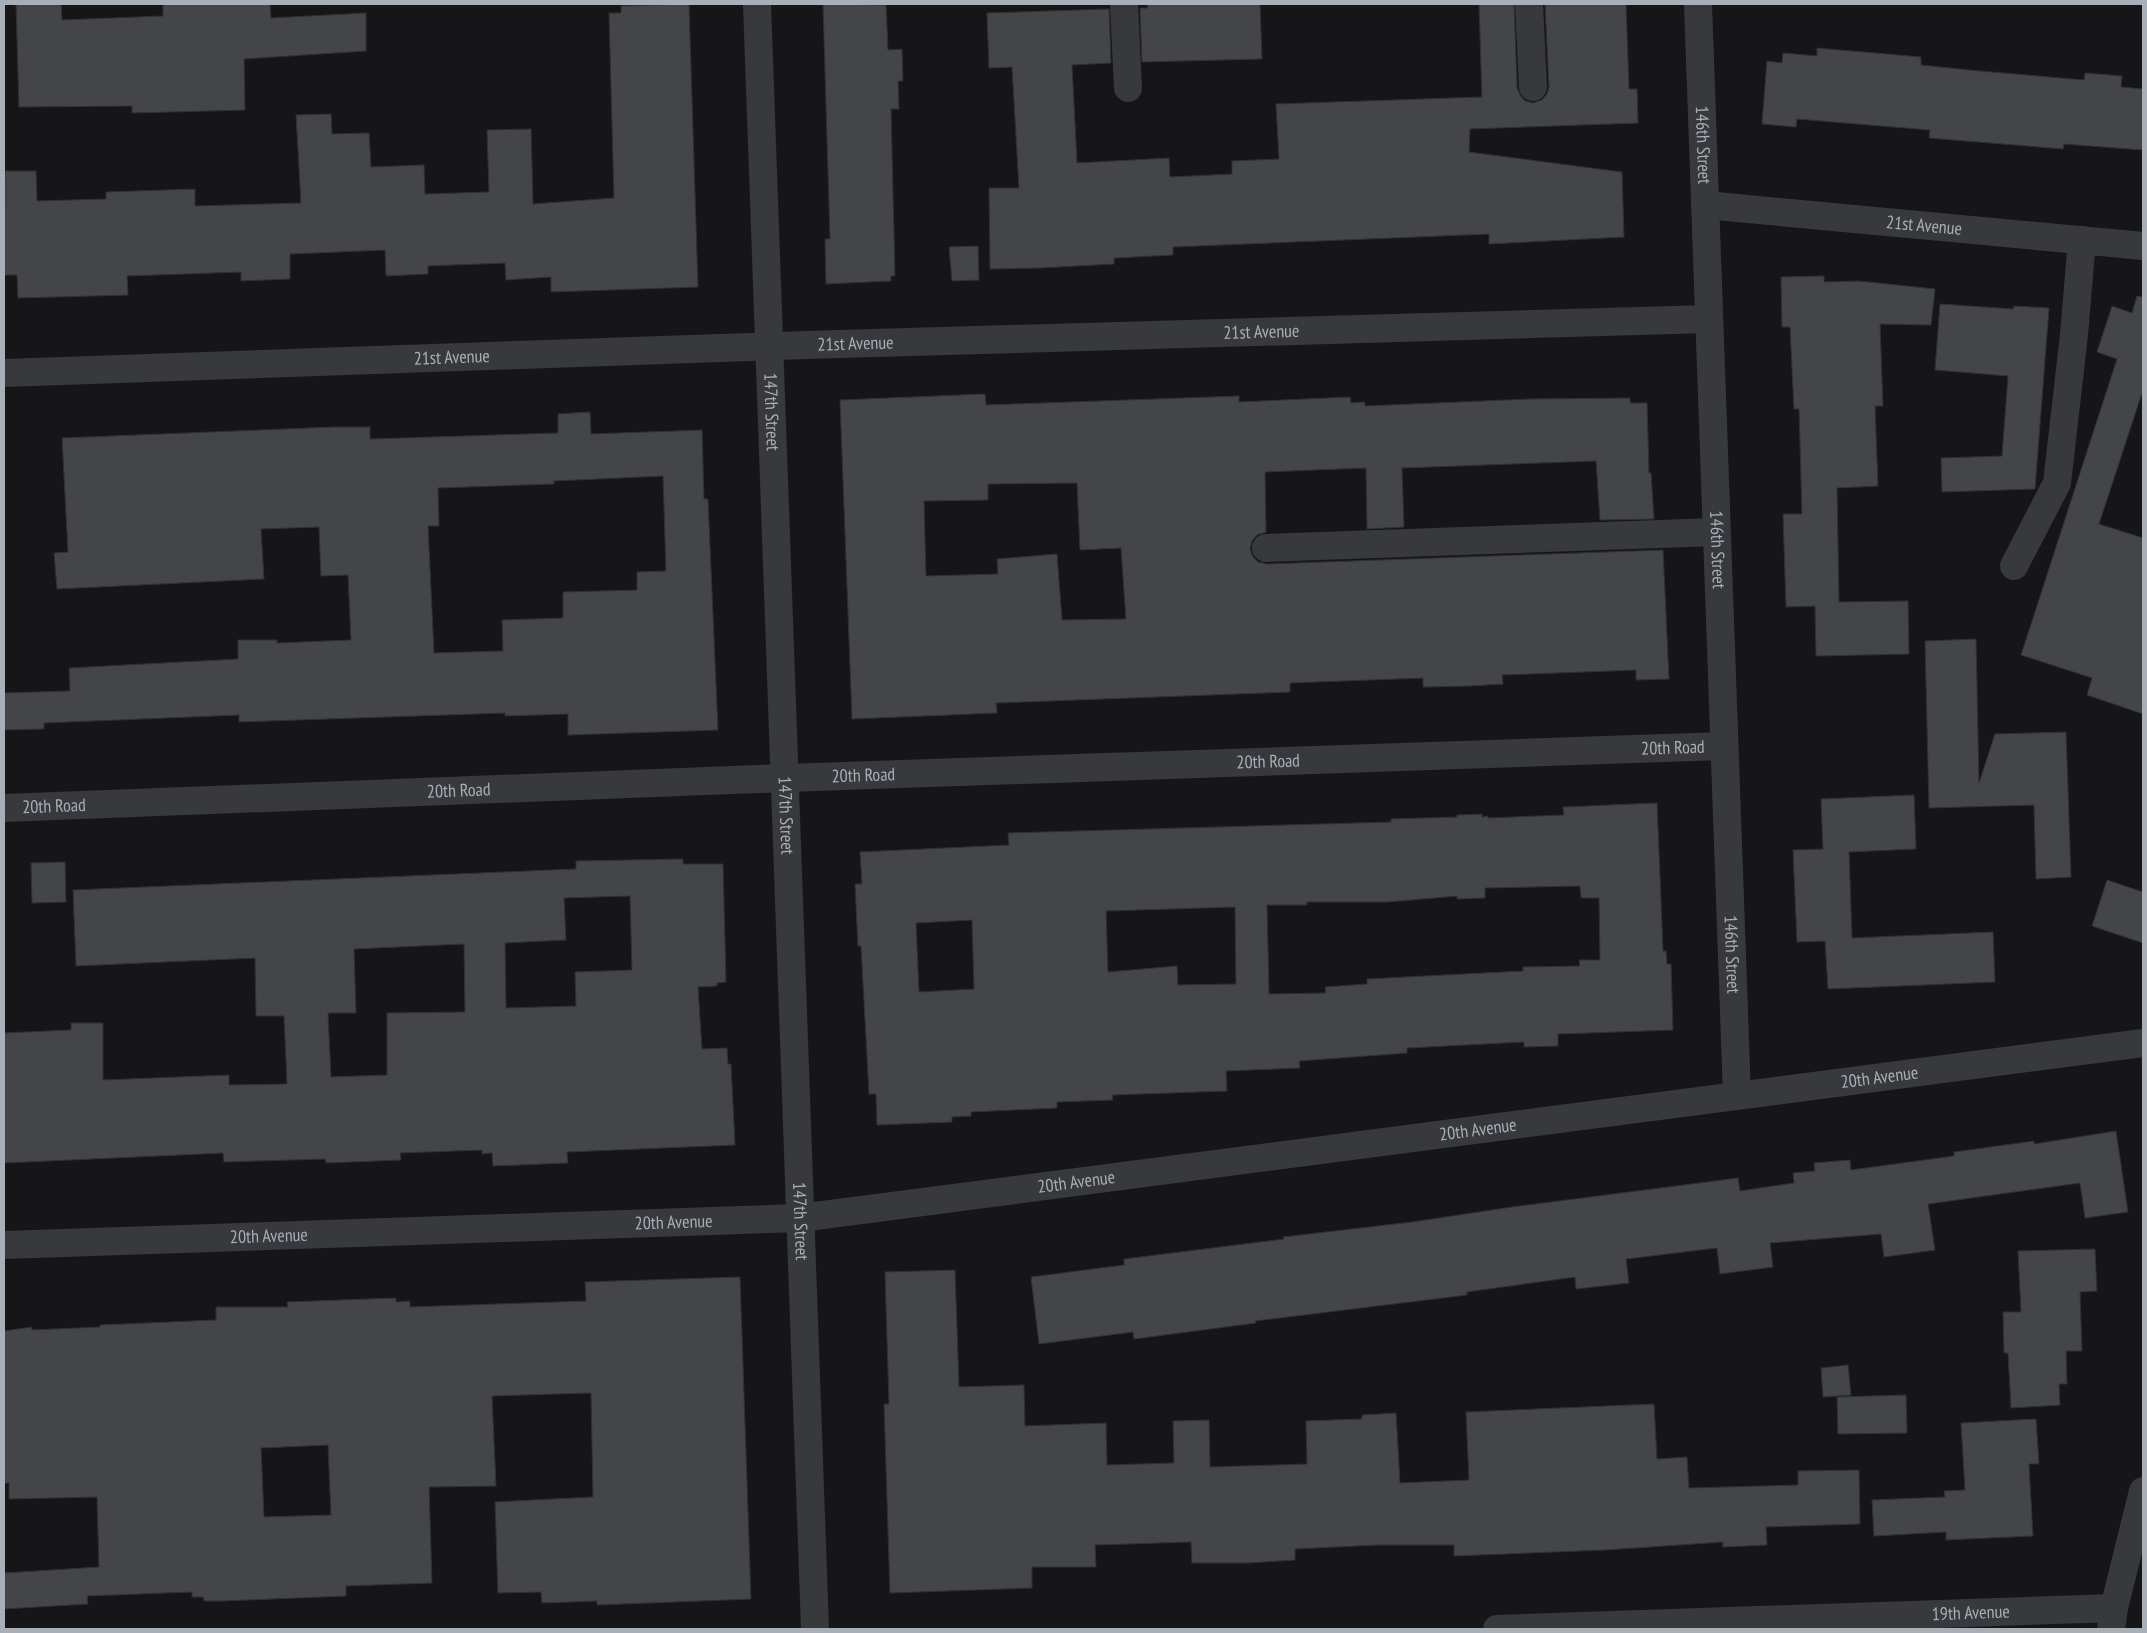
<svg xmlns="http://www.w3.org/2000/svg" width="2147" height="1633" font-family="'PT Sans Narrow',sans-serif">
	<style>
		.building { fill: #434548; stroke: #303134; fill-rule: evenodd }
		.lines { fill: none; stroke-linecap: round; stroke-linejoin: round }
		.minor { stroke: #37393d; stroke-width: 28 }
		.labels { text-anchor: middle; stroke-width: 4; stroke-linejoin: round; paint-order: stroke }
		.street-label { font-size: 18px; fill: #a9afb7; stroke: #111113 }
	</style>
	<rect width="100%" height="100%" fill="#161618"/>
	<!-- building -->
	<g class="building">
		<polygon points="16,4 61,4 62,20 163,16 163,4 270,4 271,18 366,13 366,51 244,59 245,110 132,113 132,106 19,107"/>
		<polygon points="689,4 698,287 551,292 551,277 506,280 505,263 428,266 428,274 386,276 385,250 290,254 290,279 241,281 241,272 127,276 128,295 18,298 17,275 4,275 5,171 36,171 37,201 106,199 106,192 195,189 195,206 301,203 296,115 331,114 332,134 369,133 371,167 424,165 425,194 489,192 487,130 531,129 533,204 614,198 609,13 621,13 621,6"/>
		<polygon points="823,4 886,5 888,50 902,49 903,81 898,81 899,109 891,109 895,276 891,276 891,281 826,284 825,239 830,239"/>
		<polygon points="1147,4 1260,4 1262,59 1142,62 1140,8 1148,8"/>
		<polygon points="1479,4 1514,4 1517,88 1520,95 1525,101 1533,103 1542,100 1547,94 1549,87 1545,4 1626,4 1629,89 1637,89 1638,123 1470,129 1469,152 1622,172 1624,237 1489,244 1489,234 1173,247 1173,255 1114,258 1114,264 1039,268 990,269 989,188 1019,188 1012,67 989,68 987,13 1109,9 1111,63 1072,65 1077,163 1169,158 1170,177 1232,174 1232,161 1279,159 1276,104 1482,97"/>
		<polygon points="1817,48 1921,57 1921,65 1969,70 2084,80 2085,73 2122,76 2121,87 2143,89 2143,150 2064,144 2063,149 1929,138 1930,130 1797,119 1796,127 1762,124 1767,61 1782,63 1783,53 1817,56"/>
		<polygon points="978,246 979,280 952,281 949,247"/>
		<polygon points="1824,276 1824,282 1859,281 1935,289 1931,325 1880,324 1883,406 1875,406 1878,486 1837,488 1839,602 1908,601 1909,654 1816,656 1815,606 1786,607 1783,514 1802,514 1799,409 1794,409 1790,327 1782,327 1781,277"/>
		<polygon points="2137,296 2143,297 2143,390 2099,524 2143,538 2143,714 2087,695 2092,678 2021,655 2117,359 2097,352 2112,306 2132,313"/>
		<polygon points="1940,304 2013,309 2014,306 2049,308 2035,489 1942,492 1941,458 2002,456 2008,376 1935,370"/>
		<path d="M985,394l1,11 253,-9v6l111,-5 1,6 14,-1v4l165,-7 100,-1v5h17l2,70h2l3,46 -54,1 -4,-59 -194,7 2,59 -37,2 -1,-61 -101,4 1,60 -9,3 -5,6 -2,8 3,8 5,5 9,2 396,-14 6,129 -33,1v-10l-134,5 1,9 -34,2 -46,1v-9l-133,5v9l-294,11 1,10 -145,6 -12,-319zM1077,483l3,67 41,-2 5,71 -64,1 -5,-66 -60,5 1,15 -72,2 -2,-75 64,-1v-16z"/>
		<path d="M590,412l1,22 111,-4 2,69h4l10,231 -150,5v-21l-63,2v-3l-266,9v-7l-195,8v6l-40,1v-37l66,-2 -1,-23 169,-9v-19h39v3l74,-3 -3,-65 -27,1 -2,-49 -58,2 3,50 -207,10 -3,-36 14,-1 -6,-114 273,-11h35v12l188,-6v-19zM663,476l3,95 -29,1v18l-74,2v26l-61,2 1,31 -69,2 -6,-127h11l-1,-38 116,-4v-3z"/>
		<polygon points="1976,639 1979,783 1995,734 2066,732 2071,877 2036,879 2034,805 1929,808 1925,641"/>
		<polygon points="1914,795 1916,849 1849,852 1852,938 1993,932 1995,982 1828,989 1825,941 1797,942 1793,850 1823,849 1821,799"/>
		<path d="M1657,803l6,148h3l1,13h4l2,66 -115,4v12l-34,1v-5l-117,6v5l-108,8 1,7 -74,3 1,20 -115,4 1,5 -56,2v6l-86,4v4l-19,1v5l-75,3 -1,-31h-7l-8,-148h-3l-3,-62h7l-2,-32 149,-7 -1,-12 383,-11v-3l66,-2v-2l25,-1v3l6,-1v2l76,-3 -1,-8zM1580,886l1,12h18l1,62h-21l1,6 -57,1v4l-156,8v5l-42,3 1,6 -57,1 -2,-89h40v-3h81l69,-6v3l28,-1v-10zM1235,907l1,77 -58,1 -1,-19 -69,6 -2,-61zM972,920l2,69 -55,3 -3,-69z"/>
		<path d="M683,859v5h40l3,118 -9,1v3l-19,1 4,62 25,-1 1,16h3l4,81 -168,7 1,11 -75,3 -1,-13 -10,1v-4l-82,3 1,7 -75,3 -1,-4 -101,3 -1,-9 -219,10v-130l67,-3v-7h32v57l126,-5v10l58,-1 -3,-68h-28l-1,-58 -179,8 -3,-76 503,-21v-8zM630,896l2,74 -57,2 1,34 -70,2 -1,-65 61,-3 -2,-42zM464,944l1,68 -78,1v62l-56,2 -3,-64h28l-2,-64z"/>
		<polygon points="65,862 66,902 32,903 31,863"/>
		<polygon points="2107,880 2143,892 2143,943 2092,926"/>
		<polygon points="2116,1131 2128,1212 2085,1218 2080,1183 1928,1204 1935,1250 1884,1257 1881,1234 1770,1243 1773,1267 1720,1274 1717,1248 1626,1259 1629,1283 1576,1289 1575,1277 1467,1292 1467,1295 1255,1321 1256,1323 1134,1339 1133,1332 1039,1344 1031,1277 1124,1265 1124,1259 1284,1239 1283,1237 1412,1222 1512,1207 1738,1178 1740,1191 1794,1183 1793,1173 1815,1171 1814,1163 1850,1160 1851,1170 1954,1156 1954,1152 2034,1141 2034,1144"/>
		<polygon points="2095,1249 2097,1291 2080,1292 2082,1351 2066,1351 2067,1384 2059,1384 2060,1405 2011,1408 2008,1353 2004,1353 2003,1312 2021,1312 2018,1251"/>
		<polygon points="955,1270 959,1387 1024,1385 1025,1426 1106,1423 1107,1465 1174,1463 1173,1421 1209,1420 1210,1467 1307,1464 1306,1421 1362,1419 1362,1415 1396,1413 1400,1483 1469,1480 1466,1412 1654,1404 1657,1459 1687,1457 1689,1488 1798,1485 1798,1471 1859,1470 1860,1524 1766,1527 1767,1545 1723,1547 1723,1542 1605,1550 1454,1556 1454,1545 1378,1545 1295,1549 1295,1560 1248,1563 1192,1563 1191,1542 1095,1545 1096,1567 1032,1567 1032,1588 890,1593 884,1404 889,1404 885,1272"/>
		<path d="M740,1277l11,322 -154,6v-4l-55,2 -1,-11 -43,1 -3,-91 98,-5 -2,-104 -99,3 4,90 -67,1 3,96 -86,3v10l-123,5h-19l-1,-4h-11v-5l-105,4 1,8 -84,5v-36l95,-6 -2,-70 -88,2v-16h-5v-152l28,-4v3l68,-3v-2l116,-5v-13h72l-1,-5 109,-4v4l14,-1v6l176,-6 -1,-19zM328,1445l3,70 -67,2 -3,-69z"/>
		<polygon points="1848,1365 1851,1395 1823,1397 1821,1368"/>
		<polygon points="1906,1395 1907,1433 1838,1434 1837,1397"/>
		<polygon points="2036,1419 2039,1464 2029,1464 2033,1536 1946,1540 1946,1532 1874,1536 1872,1500 1945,1497 1944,1491 1965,1490 1961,1423"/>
	</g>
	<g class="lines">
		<!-- minor -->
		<g class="minor">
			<path id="s1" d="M757,4l58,1625"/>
			<polyline points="1124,4 1128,88"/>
			<polyline points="1529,4 1533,87"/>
			<path id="s2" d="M1698,4l39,1092"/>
			<path id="s3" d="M1705,205l438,41"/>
			<path id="s4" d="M4,373l801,-28 904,-26"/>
			<polyline points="1266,548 1716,532"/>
			<polyline points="2014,566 2057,483 2074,335 2082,240"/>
			<path id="s5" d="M4,808l781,-30 938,-32"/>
			<path id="s6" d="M4,1245l796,-27 1343,-175"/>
			<path id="s7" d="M1497,1629l617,-21"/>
			<polyline points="2111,1629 2114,1608 2143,1491"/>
		</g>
	</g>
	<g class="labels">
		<!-- street labels -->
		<g class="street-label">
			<text dy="6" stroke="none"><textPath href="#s2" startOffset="141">146th Street</textPath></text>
			<text dy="6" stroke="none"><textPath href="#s3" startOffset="220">21st Avenue</textPath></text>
			<text dy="6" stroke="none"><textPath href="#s4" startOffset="1258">21st Avenue</textPath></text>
			<text dy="6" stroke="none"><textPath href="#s4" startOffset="852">21st Avenue</textPath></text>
			<text dy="6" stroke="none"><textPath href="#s4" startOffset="448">21st Avenue</textPath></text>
			<text dy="6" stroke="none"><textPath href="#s1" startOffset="408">147th Street</textPath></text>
			<text dy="6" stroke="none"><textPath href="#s2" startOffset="546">146th Street</textPath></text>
			<text dy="6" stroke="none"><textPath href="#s5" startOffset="1670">20th Road</textPath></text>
			<text dy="6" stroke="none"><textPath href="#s5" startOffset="1265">20th Road</textPath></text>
			<text dy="6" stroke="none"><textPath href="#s5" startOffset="860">20th Road</textPath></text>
			<text dy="6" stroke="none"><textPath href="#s5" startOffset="455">20th Road</textPath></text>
			<text dy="6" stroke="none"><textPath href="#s5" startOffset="50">20th Road</textPath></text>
			<text dy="6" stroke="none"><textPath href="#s1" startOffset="812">147th Street</textPath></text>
			<text dy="6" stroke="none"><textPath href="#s2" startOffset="951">146th Street</textPath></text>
			<text dy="6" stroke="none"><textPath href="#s6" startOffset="1885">20th Avenue</textPath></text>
			<text dy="6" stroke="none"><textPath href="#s6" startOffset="1480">20th Avenue</textPath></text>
			<text dy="6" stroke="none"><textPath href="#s6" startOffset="1075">20th Avenue</textPath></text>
			<text dy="6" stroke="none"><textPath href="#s1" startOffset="1218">147th Street</textPath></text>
			<text dy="6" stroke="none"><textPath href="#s6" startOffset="670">20th Avenue</textPath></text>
			<text dy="6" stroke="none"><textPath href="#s6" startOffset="265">20th Avenue</textPath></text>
			<text dy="6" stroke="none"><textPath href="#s7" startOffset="474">19th Avenue</textPath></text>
		</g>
	</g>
	<!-- border -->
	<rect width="2147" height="1633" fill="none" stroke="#a9afb7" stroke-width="10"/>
</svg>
